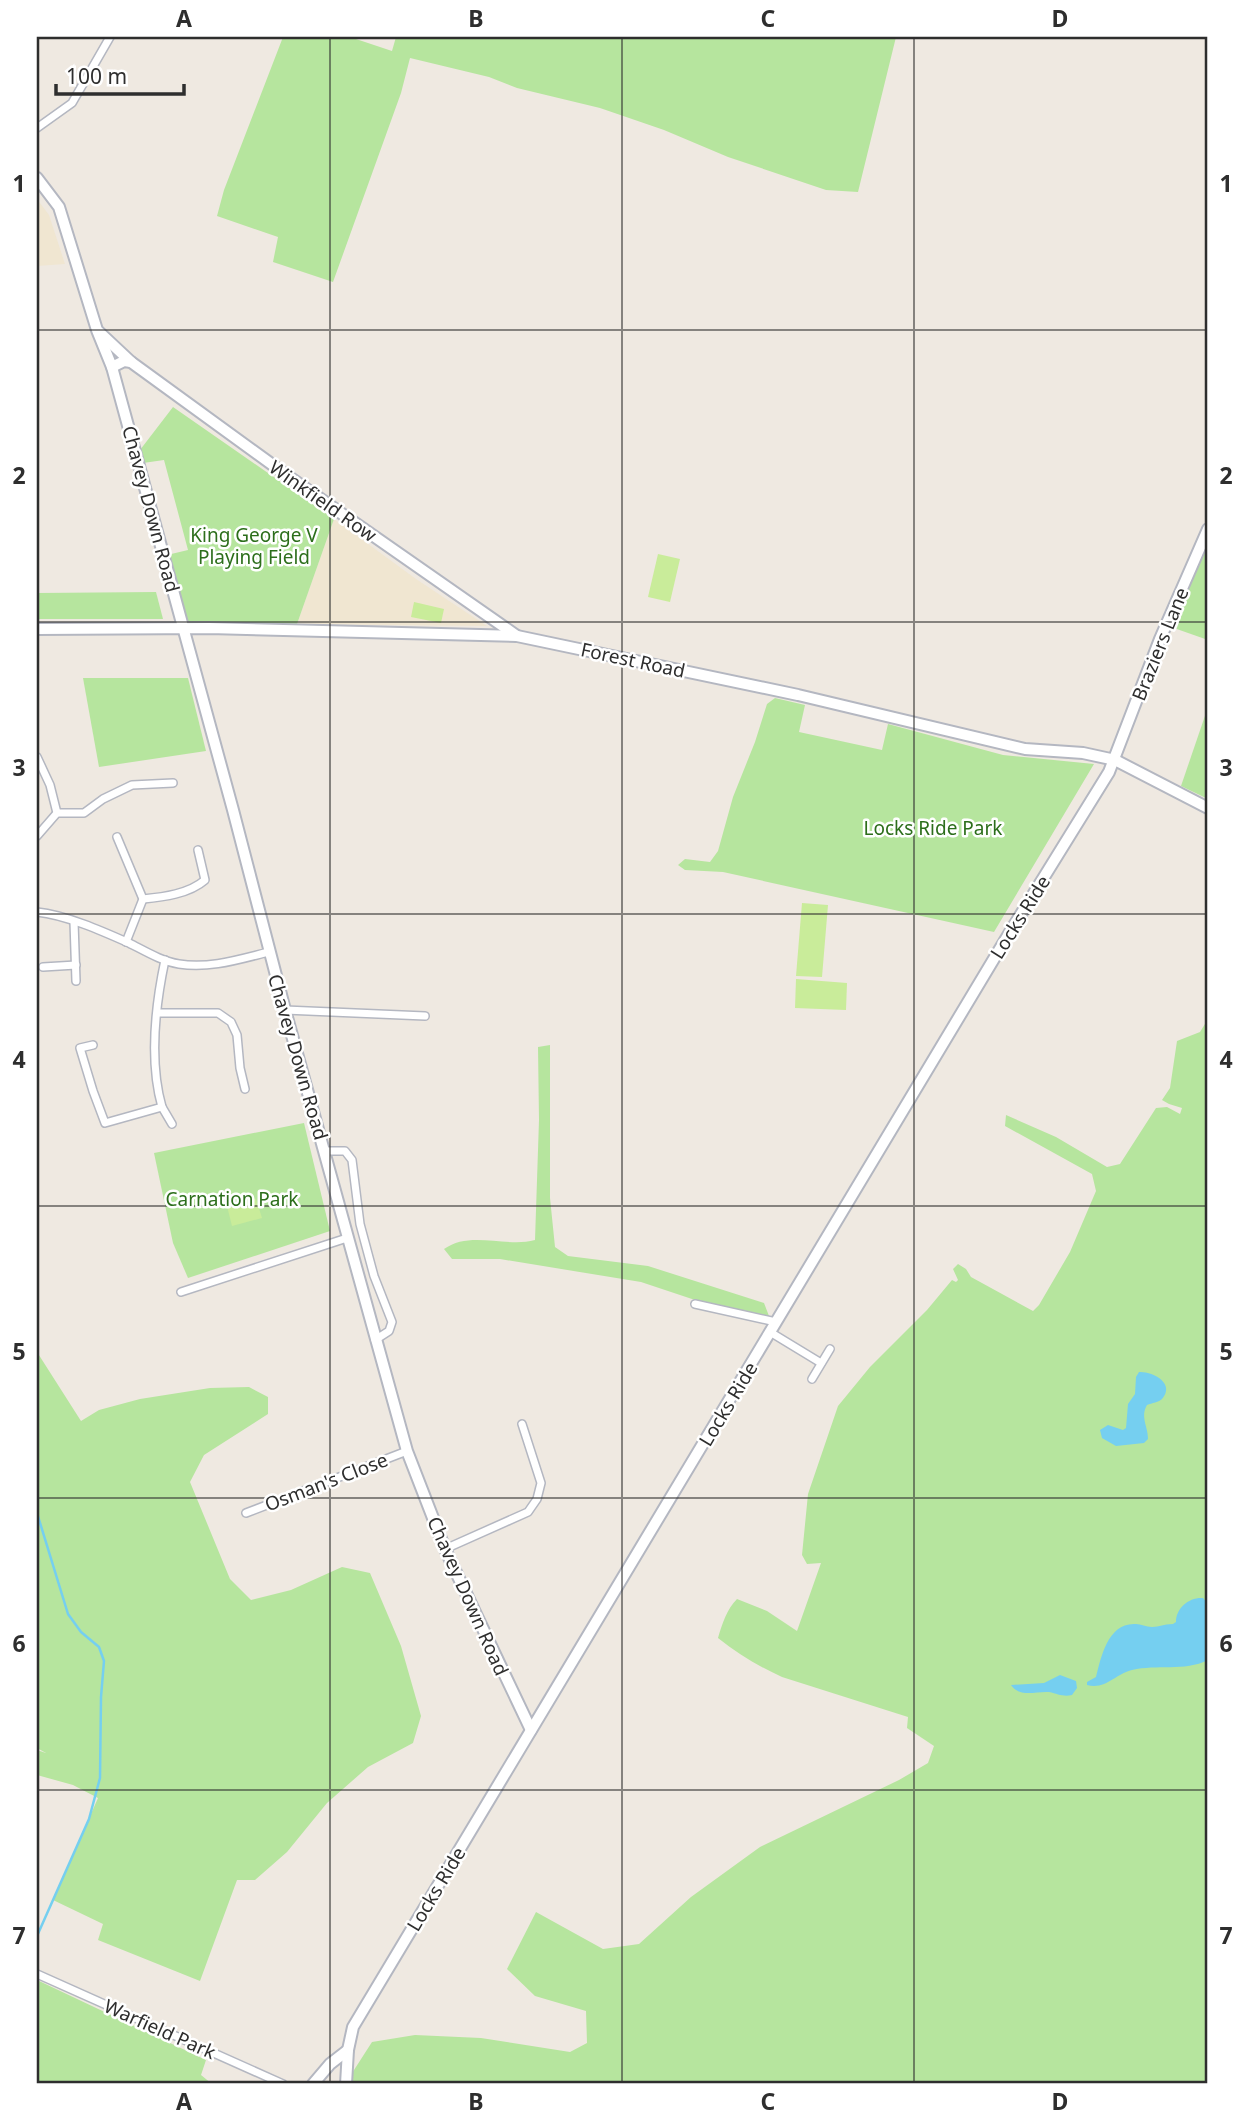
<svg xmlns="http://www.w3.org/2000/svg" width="1245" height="2121" font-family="'Noto Sans',sans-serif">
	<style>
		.education { fill: #f0e6d1 }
		.green { fill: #b6e59e }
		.pitch { fill: #c9ec9a }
		.water { fill: #75cff0 }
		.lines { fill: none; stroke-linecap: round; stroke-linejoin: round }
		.stream { stroke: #75cff0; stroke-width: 2.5 }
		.street-casing { stroke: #b4b7c1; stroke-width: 10 }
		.secondary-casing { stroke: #b4b7c1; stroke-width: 14 }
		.street { stroke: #fff; stroke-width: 7 }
		.secondary { stroke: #fff; stroke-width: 10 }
		.grid { fill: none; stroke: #2e2e2e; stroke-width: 2; stroke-opacity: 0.55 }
		.labels { text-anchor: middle; stroke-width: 5; stroke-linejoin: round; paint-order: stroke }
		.street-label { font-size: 19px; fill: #2e2e2e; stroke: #fff }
		.park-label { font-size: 19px; fill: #2c6e1b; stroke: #fff }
		.neatline { fill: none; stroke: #2e2e2e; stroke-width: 2.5 }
		.grid-label { font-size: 23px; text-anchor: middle; font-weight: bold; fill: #2e2e2e }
	</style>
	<rect width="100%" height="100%" fill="#efe9e1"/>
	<!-- education -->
	<g class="education">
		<polygon points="37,199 49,215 65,264 37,266"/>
		<polygon points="334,519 416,579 487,626 297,624"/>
	</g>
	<!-- green -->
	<g class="green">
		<polygon points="283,37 350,37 392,51 396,37 896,37 858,192 826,190 728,157 664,130 600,108 517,88 489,77 410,58 401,93 333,282 273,262 278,237 217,216 224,190"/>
		<polygon points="173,407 334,519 297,624 187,622 167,555 188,550 164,460 143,463 140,450"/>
		<polygon points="1208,543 1208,640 1171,627"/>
		<polygon points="156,592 163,619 37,619 37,593"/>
		<polygon points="83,678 188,678 206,751 99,767"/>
		<polygon points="775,698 805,705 799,732 882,750 888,724 1003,755 1094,764 994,932 723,872 685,870 678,865 685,859 710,862 718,851 733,797 755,742 767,704"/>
		<polygon points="1208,707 1208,799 1181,786"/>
		<path d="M1208,1019v1065h-863l27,-42 43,-7 66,3 89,14 17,-9 -1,-32 -51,-15 -28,-27 29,-57 67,37 36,-5 52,-47 69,-50 139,-67 29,-17 6,-17 -27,-18 1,-11 -126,-40c-24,-11 -44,-23 -64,-39 4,-14 9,-29 19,-39l30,12 30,20 24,-68 -14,1 -5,-9 6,-61 30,-88 32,-39 57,-57 25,-30 4,2 2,-2 -5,-11 5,-5 8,5 5,8 62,34 6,-6 31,-53 26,-61 -4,-17 -87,-48 1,-11 50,22 51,30 13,-3 36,-56 11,-1 13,7 2,-6 -13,-4 -7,-4 8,-12 7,-47 23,-9z"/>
		<path d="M550,1045v153l5,49 13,9 80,10 116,37 5,13 -14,4 -114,-38 -141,-23h-48l-8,-10c26,-19 62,-1 91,-9l4,-120 -1,-73z"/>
		<polygon points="304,1123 330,1231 188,1278 173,1243 154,1153"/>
		<polygon points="37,1352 81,1421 99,1410 140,1399 210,1388 249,1387 268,1397 268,1414 204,1455 190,1482 230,1579 251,1600 291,1590 342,1567 370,1573 401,1646 421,1716 413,1743 368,1767 327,1803 287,1852 255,1880 237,1880 200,1981 98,1940 103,1924 53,1900 98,1798 73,1785 37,1775 37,1750 46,1753 37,1748"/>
		<polygon points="37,1980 206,2060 201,2075 212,2084 37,2084"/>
	</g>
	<!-- pitch -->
	<g class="pitch">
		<polygon points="658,554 680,559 670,602 648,597"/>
		<polygon points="414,602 444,609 441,623 411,617"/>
		<polygon points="802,903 828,905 822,977 796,976"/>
		<polygon points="796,979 847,983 846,1010 795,1008"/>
		<polygon points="256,1199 262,1218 232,1226 227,1206"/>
	</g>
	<!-- water -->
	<g class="water">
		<path d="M1139,1372c13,-1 37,11 23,27 -3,3 -10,4 -15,6 -7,12 1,21 1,34l-4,4 -28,3 -14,-8 -2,-8 8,-5 15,5 3,-2 2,-24 7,-10 1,-17z"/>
		<path d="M1203,1598l5,6v56c-24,12 -51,4 -76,10 -17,4 -26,20 -45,15v-3l9,-5c5,-20 12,-55 40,-53 5,0 10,3 16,3 8,0 11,-3 21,-3l3,-2c0,-14 13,-25 27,-24z"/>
		<path d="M1060,1675l16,6 1,7 -5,7c-9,2 -14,-1 -23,-3 -13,-1 -29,6 -38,-7l33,-2z"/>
	</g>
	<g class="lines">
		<!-- stream -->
		<polyline class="stream" points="37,1513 68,1614 81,1632 99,1647 104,1661 101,1697 100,1778 89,1819 37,1936"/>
		<defs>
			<g id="street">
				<polyline points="37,128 72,103 110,37"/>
				<polyline points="37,757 50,785 57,813"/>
				<polyline points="37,836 57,813 84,813 103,799 132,785 173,783"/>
				<path d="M117,837l26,62c20,-2 46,-5 62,-19l-7,-30"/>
				<path d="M37,912c29,3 65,19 92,31 16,8 32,18 50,21 31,5 61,-5 90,-12"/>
				<polyline points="74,922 76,981"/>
				<polyline points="126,942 143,899"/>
				<polyline points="43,967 76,965"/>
				<polyline points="285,1010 425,1016"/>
				<polyline points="158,1013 218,1013 231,1022 237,1035 240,1068 245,1089"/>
				<path d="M93,1045l-13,3 13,43 12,32 57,-16c-13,-46 -7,-100 3,-147"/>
				<polyline points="162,1107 172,1124"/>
				<polyline points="325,1151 345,1151 352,1160 360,1224 374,1276 392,1322 389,1331 375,1340"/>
				<polyline points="181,1292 347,1238"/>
				<polyline points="695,1304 776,1322"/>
				<polyline points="770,1332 821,1363"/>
				<polyline points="812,1379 830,1349"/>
				<polyline points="246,1513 407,1451"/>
				<polyline points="445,1549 528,1512 537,1499 541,1483 522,1424"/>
				<polyline points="37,1974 283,2084"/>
			</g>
			<g id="secondary">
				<polyline points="37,178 59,207 97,330 112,367 233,810 285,1010 407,1451 445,1549 531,1730"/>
				<polyline points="99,332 131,362"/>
				<polyline points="112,367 124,361 131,362 292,479 517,636"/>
				<polyline points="37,629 209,628 517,636 798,695 1025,749 1083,753 1115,760 1208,808"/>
				<polyline points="313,2084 330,2064 348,2050"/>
				<polyline points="346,2084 348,2050 353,2027 1010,932 1109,772 1160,639 1208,529"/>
			</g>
		</defs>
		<!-- street casing -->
		<use href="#street" class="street-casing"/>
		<!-- secondary casing -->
		<use href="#secondary" class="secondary-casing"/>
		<!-- street -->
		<use href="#street" class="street"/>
		<!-- secondary -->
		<use href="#secondary" class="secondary"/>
	</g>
	<!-- grid -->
	<path class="grid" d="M330,37v2047M622,37v2047M914,37v2047M37,330h1171M37,622h1171M37,914h1171M37,1206h1171M37,1498h1171M37,1790h1171"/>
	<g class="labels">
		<!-- street labels -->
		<g class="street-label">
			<text transform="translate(323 501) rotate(35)" y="7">Winkfield Row</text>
			<text transform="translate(151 509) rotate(75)" y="7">Chavey Down Road</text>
			<text transform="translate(1160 644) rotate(-68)" y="7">Braziers Lane</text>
			<text transform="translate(633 660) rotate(12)" y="7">Forest Road</text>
			<text transform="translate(1020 917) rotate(-58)" y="7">Locks Ride</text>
			<text transform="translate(298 1057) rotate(74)" y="7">Chavey Down Road</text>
			<text transform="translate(728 1404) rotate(-59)" y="7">Locks Ride</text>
			<text transform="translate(326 1482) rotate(-21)" y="7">Osman's Close</text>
			<text transform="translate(468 1596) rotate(66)" y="7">Chavey Down Road</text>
			<text transform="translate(436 1889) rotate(-59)" y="7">Locks Ride</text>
			<text transform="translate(160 2029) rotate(24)" y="7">Warfield Park</text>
		</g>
		<!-- park labels -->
		<g class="park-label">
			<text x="254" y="542">King George V<tspan x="254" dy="22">Playing Field</tspan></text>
			<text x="933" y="835">Locks Ride Park</text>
			<text x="232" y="1206">Carnation Park</text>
		</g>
	</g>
	<!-- border -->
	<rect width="1245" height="2121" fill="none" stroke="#ffffff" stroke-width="77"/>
	<!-- scale -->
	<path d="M56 84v10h128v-10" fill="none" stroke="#2e2e2e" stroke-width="3.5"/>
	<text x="66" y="84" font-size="21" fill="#2e2e2e" stroke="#ffffff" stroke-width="5" paint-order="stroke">100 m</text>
	<rect x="38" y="38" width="1168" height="2044" class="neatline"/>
	<g class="grid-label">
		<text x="184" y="27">A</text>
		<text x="476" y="27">B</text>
		<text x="768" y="27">C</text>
		<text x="1060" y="27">D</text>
		<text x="19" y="192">1</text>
		<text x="1226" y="192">1</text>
		<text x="19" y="484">2</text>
		<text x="1226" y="484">2</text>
		<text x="19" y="776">3</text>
		<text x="1226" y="776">3</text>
		<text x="19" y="1068">4</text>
		<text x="1226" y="1068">4</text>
		<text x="19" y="1360">5</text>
		<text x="1226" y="1360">5</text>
		<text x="19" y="1652">6</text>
		<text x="1226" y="1652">6</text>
		<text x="19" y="1944">7</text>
		<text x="1226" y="1944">7</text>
		<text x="184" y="2110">A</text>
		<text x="476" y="2110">B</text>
		<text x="768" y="2110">C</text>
		<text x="1060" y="2110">D</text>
	</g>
</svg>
